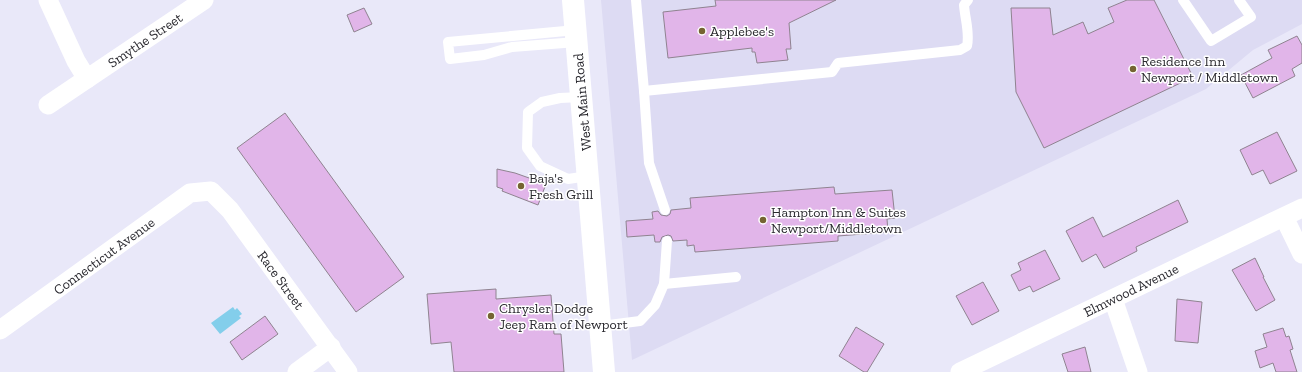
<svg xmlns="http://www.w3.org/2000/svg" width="1302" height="372" font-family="'Zilla Slab',serif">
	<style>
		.built { fill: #dddbf3 }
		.water { fill: #83ceeb }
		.building { fill: #e1b5e9; stroke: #8f8390 }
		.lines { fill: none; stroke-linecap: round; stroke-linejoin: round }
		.lane { stroke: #fff; stroke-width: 10 }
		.street { stroke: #fff; stroke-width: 19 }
		.primary { stroke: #fff; stroke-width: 22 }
		.poi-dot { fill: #756432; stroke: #fff; stroke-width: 1.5 }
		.labels { text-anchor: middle; stroke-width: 3; stroke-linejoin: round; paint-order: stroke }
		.poi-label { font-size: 14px; fill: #29282e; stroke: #fff; text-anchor: start }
		.street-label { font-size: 14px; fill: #29282e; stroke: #fff }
	</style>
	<rect width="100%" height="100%" fill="#e9e8f9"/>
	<!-- built -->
	<polygon class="built" points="601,0 1302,0 1302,24 1253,50 1206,89 632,360"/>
	<!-- water -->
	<polygon class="water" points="233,307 235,310 237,308 242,314 239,316 241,318 220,334 211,323"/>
	<!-- building -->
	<g class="building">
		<polygon points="715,0 836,0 789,23 791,49 786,49 788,60 757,63 755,52 752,52 752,48 668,58 663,12 716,6"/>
		<polygon points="1127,0 1154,0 1193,77 1044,148 1016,92 1011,8 1050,8 1053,35 1083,22 1088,34 1114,22 1108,8"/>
		<polygon points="364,8 372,24 354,32 347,15"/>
		<polygon points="1297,36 1302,45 1302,63 1292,69 1295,76 1253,98 1241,75 1272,58 1268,50"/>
		<polygon points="285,113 404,277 356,312 237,148"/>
		<polygon points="1277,132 1297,171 1270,184 1263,170 1252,175 1240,150"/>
		<polygon points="497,169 515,173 546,184 538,205 502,191 503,189 497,187"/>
		<polygon points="834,187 835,194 892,190 895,218 887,219 888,232 838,236 838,241 695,252 694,245 687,246 687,240 673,241 671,236 668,235 662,237 660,242 655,242 654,235 627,237 626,221 653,219 652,212 658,211 661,215 667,216 670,214 671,210 691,208 690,198"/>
		<polygon points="1178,200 1188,222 1136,247 1137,251 1104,268 1096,254 1082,262 1066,231 1093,217 1103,237"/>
		<polygon points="1045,250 1060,279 1033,292 1030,286 1019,291 1011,275 1021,270 1018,263"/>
		<polygon points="1255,258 1264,277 1263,277 1275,300 1256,311 1232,270"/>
		<polygon points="983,282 999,311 972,325 956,296"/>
		<polygon points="496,289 496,299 551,295 554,334 561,334 564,372 454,372 451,342 431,344 427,294"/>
		<polygon points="1177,299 1202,302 1198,343 1175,341"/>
		<polygon points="265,316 278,334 242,360 230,342"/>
		<polygon points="856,327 884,344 867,372 864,372 839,356"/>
		<polygon points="1283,328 1286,337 1289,336 1293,349 1290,350 1297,372 1276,372 1273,363 1260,368 1255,351 1267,347 1263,334"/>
		<polygon points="1085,347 1091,372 1068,372 1062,354"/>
	</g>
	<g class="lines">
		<!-- lane -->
		<g class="lane">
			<path d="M636,0l8,91 188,-19 6,-9 122,-13 7,-4c3,-13 -2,-27 -3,-41l4,-5"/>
			<polyline points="1183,0 1211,41 1251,17 1239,0"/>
			<polyline points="576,30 448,42 450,59 484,55 512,47 577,42"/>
			<polyline points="644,91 649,163 665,210"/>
			<polyline points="581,97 560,98 542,102 528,112 527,148 540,166 568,179 588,176"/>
			<polyline points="664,284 736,277"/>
			<polyline points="601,326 640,321 655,305 664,284 667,241"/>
		</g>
		<!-- street -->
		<g class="street">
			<polyline points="48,0 76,61 87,79"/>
			<polyline points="48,105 204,0"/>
			<polyline points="1284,217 1302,254"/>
			<polyline points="1113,299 1138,372"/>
			<polyline points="0,330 190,193 211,191 230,210 348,372"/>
			<polyline points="297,372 331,347"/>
			<polyline points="960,372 1302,208"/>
		</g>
		<!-- primary -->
		<polyline class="primary" points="573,0 604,372"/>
	</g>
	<!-- markers -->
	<g class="poi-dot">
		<circle cx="702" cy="31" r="4"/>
		<circle cx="1133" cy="69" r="4"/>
		<circle cx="521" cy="186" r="4"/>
		<circle cx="763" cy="220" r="4"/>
		<circle cx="491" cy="316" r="4"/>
	</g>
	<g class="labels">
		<!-- poi labels -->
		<g class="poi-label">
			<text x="710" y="36">Applebee's</text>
			<text x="1141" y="66">Residence Inn<tspan x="1141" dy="16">Newport / Middletown</tspan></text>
			<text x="529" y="183">Baja's<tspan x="529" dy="16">Fresh Grill</tspan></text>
			<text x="771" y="217">Hampton Inn &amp; Suites<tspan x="771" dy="16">Newport/Middletown</tspan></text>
			<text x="499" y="313">Chrysler Dodge<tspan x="499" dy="16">Jeep Ram of Newport</tspan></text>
		</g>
		<!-- street labels -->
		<g class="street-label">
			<text transform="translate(145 40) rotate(-34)" y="5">Smythe Street</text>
			<text transform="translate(582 102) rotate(-95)" y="5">West Main Road</text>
			<text transform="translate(104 256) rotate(-36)" y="5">Connecticut Avenue</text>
			<text transform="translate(281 280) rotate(54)" y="5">Race Street</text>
			<text transform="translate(1131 290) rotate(-26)" y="5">Elmwood Avenue</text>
		</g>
	</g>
</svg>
